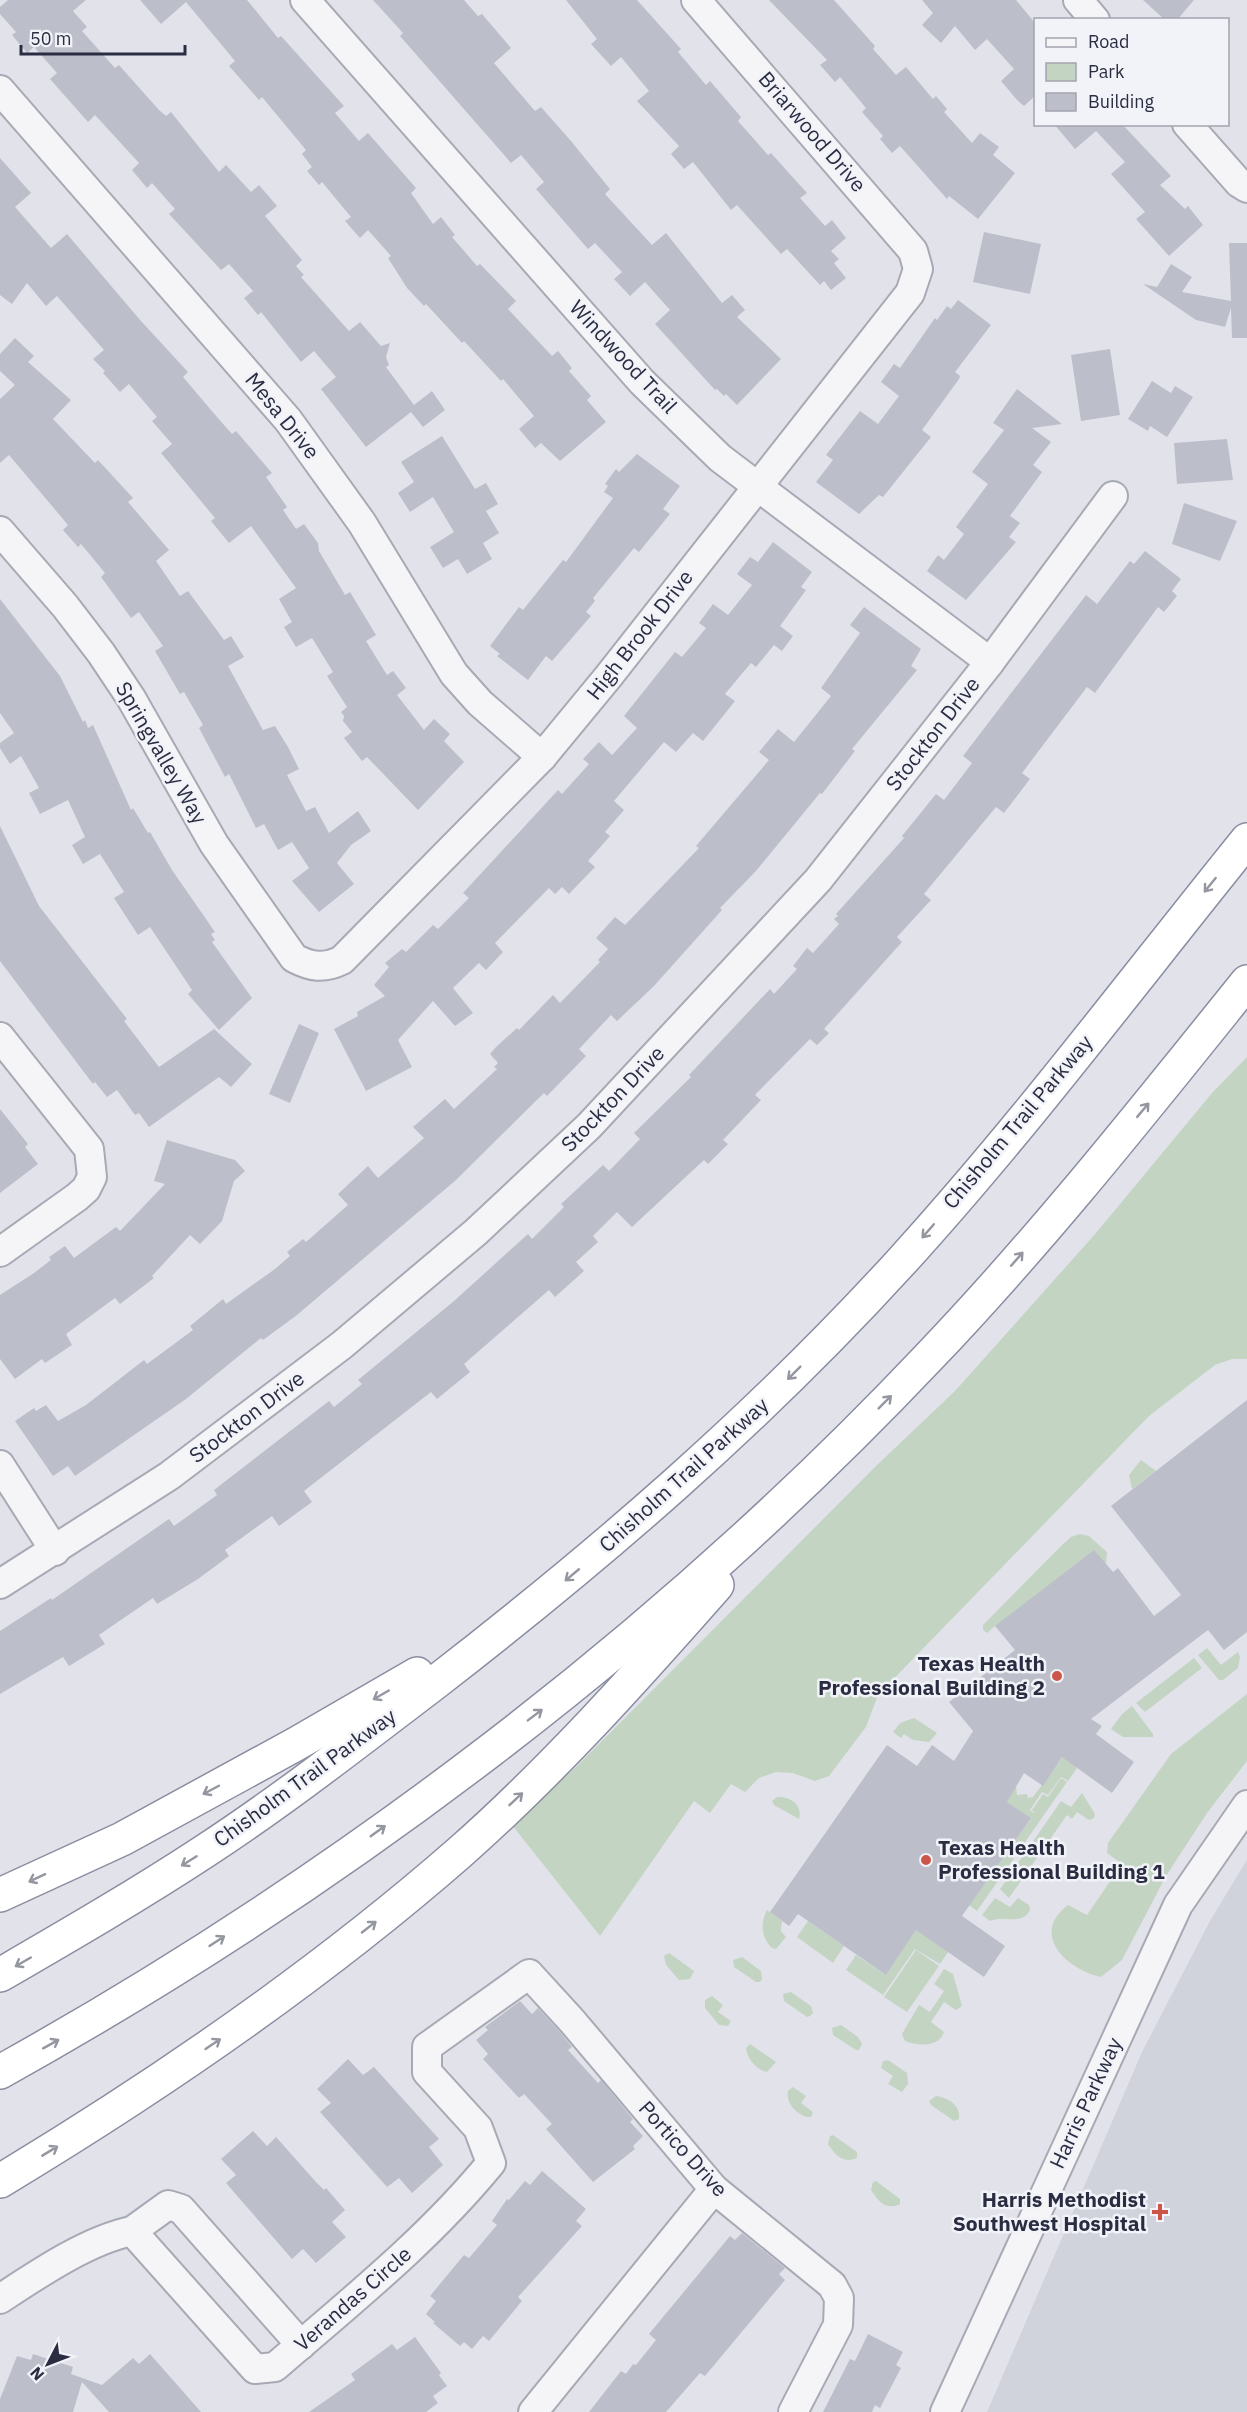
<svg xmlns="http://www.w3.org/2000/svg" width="1247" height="2412" font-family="'IBM Plex Sans',sans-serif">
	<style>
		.built { fill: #d0d2dc }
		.green { fill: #c3d4c3 }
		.building { fill: #bcbeca }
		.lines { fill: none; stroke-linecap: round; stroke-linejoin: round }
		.minor-casing { stroke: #a7a9b4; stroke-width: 32 }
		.highway-casing { stroke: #8a8da1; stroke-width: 36 }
		.minor { stroke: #f5f5f8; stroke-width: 28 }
		.highway { stroke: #fff; stroke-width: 33 }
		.oneway { stroke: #9496a0 }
		.poi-dot { fill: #cc564a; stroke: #f2f3f8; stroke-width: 2 }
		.labels { text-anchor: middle; stroke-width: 5; stroke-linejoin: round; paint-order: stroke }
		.street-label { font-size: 21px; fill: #2a2d42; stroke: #f2f3f8 }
		.poi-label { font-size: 21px; font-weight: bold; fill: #2a2d42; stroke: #f2f3f8; text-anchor: end }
	</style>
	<rect width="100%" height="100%" fill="#e2e3ea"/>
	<!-- built -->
	<polygon class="built" points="1247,1860 1247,2412 987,2412 1142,2052 1211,1919"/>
	<!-- green -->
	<g class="green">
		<polygon points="1247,1057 1247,1359 1232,1359 1215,1365 1149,1416 878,1695 866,1727 829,1776 815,1781 793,1773 776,1772 759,1778 745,1792 731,1784 710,1813 694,1801 600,1936 512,1825 578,1765 876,1466 955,1391 1096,1233 1212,1093"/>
		<polygon points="1141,1460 1156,1471 1132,1489 1129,1475"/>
		<polygon points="1080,1534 1089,1536 1107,1552 1106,1565 995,1626 987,1633 983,1630 983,1625 1060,1547 1071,1537"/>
		<polygon points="1207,1648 1221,1665 1238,1652 1240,1657 1238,1668 1223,1680 1219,1680 1198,1655"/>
		<polygon points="1194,1658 1202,1668 1145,1712 1136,1703"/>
		<path d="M1247,1694v67l-40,52 -41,63 -44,84 -21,17c-34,-7 -72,-43 -33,-72l19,10 35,-51 -15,-11 1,-10 63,-89z"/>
		<polygon points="1132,1706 1153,1734 1153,1737 1123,1737 1111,1729 1122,1714"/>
		<polygon points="914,1718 937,1733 929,1742 913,1740 904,1734 901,1738 893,1732 900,1723"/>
		<polygon points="1064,1755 1077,1768 1068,1781 1061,1777 1048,1795 1042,1792 1030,1810 1036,1814 1032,1810 1043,1794 1048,1797 1061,1778 1067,1782 977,1911 969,1905 1031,1818 1007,1802 1016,1785 1017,1795 1027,1794 1028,1798 1033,1797"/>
		<polygon points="1082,1793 1095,1814 1094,1818 1089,1820 1077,1812 1072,1819 1067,1815 1009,1898 1000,1889 1061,1801 1071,1807"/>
		<path d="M777,1797c13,-1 26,8 22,22l-25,-14 -2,-4z"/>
		<path d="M995,1898l15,9 8,-9 11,7 1,5c-8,16 -26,5 -40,11l-8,-6z"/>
		<path d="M767,1910l15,11 -1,10 5,6 -10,12 -4,-1c-11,-11 -12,-24 -5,-38z"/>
		<polygon points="808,1921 844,1946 833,1963 797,1937"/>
		<polygon points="919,1925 948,1952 940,1964 915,1949 883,1995 846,1970 856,1955 886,1975"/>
		<polygon points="916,1950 939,1966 907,2012 884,1997"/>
		<polygon points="669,1953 694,1971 690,1979 679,1980 666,1965 664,1956"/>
		<polygon points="742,1957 761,1971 762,1979 760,1982 756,1982 734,1967 733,1960"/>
		<path d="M944,1969l9,5 9,32 -6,4 -12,-8 -13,20 13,10c-5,16 -27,14 -39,9l-3,-7 17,-29 11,7 14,-21 -10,-7z"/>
		<polygon points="791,1992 811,2006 813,2013 810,2016 807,2017 784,2001 783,1994"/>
		<polygon points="712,1996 723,2005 718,2012 731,2021 728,2026 719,2025 705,2008 705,2000"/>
		<polygon points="841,2025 858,2037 862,2044 859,2050 856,2050 833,2035 832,2028"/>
		<path d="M750,2044l26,18 -9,10c-11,-2 -20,-14 -21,-24z"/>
		<polygon points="888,2060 907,2073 908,2084 902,2092 888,2084 893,2076 881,2068 883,2061"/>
		<path d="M793,2087l13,9 -5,7 12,9 -2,5c-12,1 -26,-14 -23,-26z"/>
		<path d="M936,2096c12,1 25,10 23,23l-5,2 -23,-16 -2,-4z"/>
		<path d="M833,2135l24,17v6c-14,6 -22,-3 -29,-14l2,-8z"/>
		<path d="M876,2181l24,18v5c-14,7 -22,-3 -29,-14l2,-8z"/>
	</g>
	<!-- building -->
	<g class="building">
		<polygon points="8,0 86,0 73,11 87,27 82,31 115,68 119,65 159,110 166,116 171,112 219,172 226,165 251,192 259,185 277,206 265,216 302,260 296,266 304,275 301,277 349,331 360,322 381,346 390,343 386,357 389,365 386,367 414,405 432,391 445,410 423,427 411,412 366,447 321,389 336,377 314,351 301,362 261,312 258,315 244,298 253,291 229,264 221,270 169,214 175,209 152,183 147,188 132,170 139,163 95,115 88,122 50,79 57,73 34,47 27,53 12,35 16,32 0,14 0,7"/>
		<polygon points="140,0 247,0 278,38 281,36 344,106 335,113 359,141 368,133 416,188 411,193 433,224 441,217 455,235 452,237 477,266 480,264 516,301 508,309 552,356 558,351 572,368 569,371 591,396 587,400 606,422 560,461 541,443 535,448 519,429 534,416 503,379 501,381 464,341 462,343 426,304 424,306 407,288 388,258 391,256 368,230 360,238 345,221 351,217 322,182 319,185 307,171 312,167 302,154 306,150 262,97 259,100 229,66 235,61 186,2 161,24"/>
		<polygon points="373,0 464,0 478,16 482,14 511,48 494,63 535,111 541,107 571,141 610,189 605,194 652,245 666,233 722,303 732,295 745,310 737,317 781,359 737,405 726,394 724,396 717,389 715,390 655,324 670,310 645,282 630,296 614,279 622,272 595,243 588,249 536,189 544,182 521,155 511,163 400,36 403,33"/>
		<polygon points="566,0 637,0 681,49 678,52 706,85 710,81 741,117 738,121 768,155 771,153 807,193 800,198 825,226 832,220 846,238 831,251 839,259 834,263 846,278 831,290 824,281 820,285 787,249 781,254 737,205 731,210 693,162 684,169 671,154 679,146 637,101 649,91 621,57 611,66 591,44 597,39"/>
		<polygon points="769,0 834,0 875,46 873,49 896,75 906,67 933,99 936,96 947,109 944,112 972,143 980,133 999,147 993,155 1015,173 978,219 949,196 947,199 900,146 892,153 880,139 883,136 862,112 866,108 840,77 835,82 820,65 827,60"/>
		<polygon points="922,0 1016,0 1035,23 1035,96 1024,106 1018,101 1001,81 1014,69 987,39 975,50 955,26 941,43 922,25 933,13"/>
		<polygon points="1143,0 1194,0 1177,20 1165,20"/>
		<polygon points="1054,124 1122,124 1171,176 1160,185 1185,209 1188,206 1203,225 1169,256 1136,219 1145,212 1111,174 1125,162 1096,131 1075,149"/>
		<polygon points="0,158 31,193 15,207 51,248 67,234 141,321 188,372 183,377 217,417 232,434 236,431 272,473 266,477 287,507 283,510 296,529 304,524 318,543 319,551 345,595 350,592 376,635 366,641 387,675 393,671 406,688 397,695 424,730 434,719 450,734 444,741 464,762 418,810 367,757 362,761 344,738 352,732 343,721 344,716 341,712 347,707 327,676 333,672 312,638 296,647 284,627 292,622 279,599 296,588 251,526 229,543 211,521 215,518 161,453 172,444 152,421 157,417 129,384 120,392 103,373 105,371 93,359 104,350 57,296 46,306 27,283 12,304 0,295"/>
		<polygon points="984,232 1041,244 1030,294 973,282"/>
		<polygon points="1229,243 1247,243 1247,338 1232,338 1231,308 1225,327 1196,320 1143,284 1157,287 1171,264 1192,277 1182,292 1231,301"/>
		<polygon points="958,300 991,325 955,372 960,376 959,379 922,430 931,437 883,497 879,495 859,514 816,482 833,460 826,455 860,411 878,424 899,396 881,382 894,364 900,368 935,318 937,320 947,306 951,309"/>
		<polygon points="15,338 34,356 28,362 71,400 53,419 95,463 98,460 133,498 128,502 169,550 156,561 180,596 188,591 224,640 231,636 244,657 228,666 263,730 275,726 288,747 299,769 287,775 306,811 315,807 329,833 358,811 371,831 351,845 337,863 354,884 319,912 292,881 309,868 292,842 278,850 264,824 256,828 229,774 225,777 199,728 203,725 184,692 180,694 155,651 163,646 139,612 131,618 101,577 105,573 81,544 78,547 63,530 68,525 9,455 0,463 0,399 15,385 0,371 0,354"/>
		<polygon points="1110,349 1120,415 1081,421 1071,355"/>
		<polygon points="1152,381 1171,393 1175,386 1193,397 1167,437 1150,426 1148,431 1128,419"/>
		<polygon points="1017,389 1062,424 1032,428 1051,442 1033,465 1042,472 1010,516 1020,523 1009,537 1016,542 966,600 927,571 938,555 944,560 964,534 956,527 988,484 972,472 1004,430 993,423"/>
		<polygon points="442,436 475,489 486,483 498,504 486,511 499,533 483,543 492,559 467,574 458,559 443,568 430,547 454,532 433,497 410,512 398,493 414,482 401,462"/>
		<polygon points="1227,439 1233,480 1177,484 1174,443"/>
		<polygon points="637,454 680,486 663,509 670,514 639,552 634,548 593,598 595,601 586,612 591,616 552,661 546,656 528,680 497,656 500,654 490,646 519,607 523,610 563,560 566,562 613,498 604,492 608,486 605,484 616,469 619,472"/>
		<polygon points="1184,503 1237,521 1220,561 1172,544"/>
		<polygon points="773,542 812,572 801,587 806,590 780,626 793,636 782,651 774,645 756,667 751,663 725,694 735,701 703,741 693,733 676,752 664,742 614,801 624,810 605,832 610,836 588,861 595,867 569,894 562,887 555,894 549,888 495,943 503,952 486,970 479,963 453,988 473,1013 455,1026 433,1001 398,1040 412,1067 366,1091 334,1029 358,1016 357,1012 385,996 374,985 389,967 385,963 402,949 406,952 433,925 438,929 469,898 463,893 558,790 562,794 589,764 583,759 599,742 612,755 637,728 624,716 675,652 682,657 706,628 699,623 713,604 728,615 752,585 737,574 750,557 758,562"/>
		<polygon points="1145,551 1181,579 1172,591 1177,596 1164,612 1158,607 1095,693 1087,687 1022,773 1030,779 1004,813 996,807 924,894 931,900 897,937 902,942 824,1029 829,1033 817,1045 810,1039 755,1095 761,1100 723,1140 728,1144 708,1164 704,1160 632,1227 617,1212 593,1236 598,1242 576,1262 584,1271 555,1297 549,1290 464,1364 470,1372 437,1399 431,1392 304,1491 312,1502 279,1526 272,1516 225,1550 229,1556 198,1579 157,1604 153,1598 99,1635 105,1644 69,1666 63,1657 0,1694 0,1631 51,1598 52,1600 169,1519 174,1526 217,1495 214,1490 329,1401 334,1407 362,1384 358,1380 454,1301 528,1234 532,1239 564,1207 561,1204 603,1165 609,1171 640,1139 634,1133 691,1077 689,1075 770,989 774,994 797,969 793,966 807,948 813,953 839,924 834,919 838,916 836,914 904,838 902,836 936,794 944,800 972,763 963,756 1086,595 1097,604 1130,561 1134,564"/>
		<polygon points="0,599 60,676 83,722 85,720 88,728 93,725 131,810 133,808 148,833 150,832 172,870 215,932 211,934 215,940 212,942 252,998 219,1030 188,994 192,990 150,927 138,935 114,898 124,892 100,854 83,864 72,845 85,837 68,800 40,814 29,793 39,788 21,756 10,764 0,748 0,743 14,733 0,713"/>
		<polygon points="864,607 921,649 911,666 917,670 852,749 855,751 822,794 820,793 756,871 720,908 722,910 654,986 617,1021 611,1015 579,1049 586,1056 547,1096 544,1093 456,1180 297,1315 263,1340 261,1338 186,1399 75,1476 68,1466 53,1476 15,1421 34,1408 36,1411 46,1405 58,1421 86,1405 144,1360 147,1364 193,1330 190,1326 223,1299 226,1304 275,1269 290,1256 287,1252 303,1239 306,1242 348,1205 338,1194 368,1166 378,1178 424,1138 413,1127 445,1099 454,1109 497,1069 494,1067 498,1063 490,1054 496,1047 517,1028 519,1030 553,995 560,1003 600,962 598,960 608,949 596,938 615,917 625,925 699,848 696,846 769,760 759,752 778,729 794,742 831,696 821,688 860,633 850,625"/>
		<polygon points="0,826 39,906 127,1019 124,1021 159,1067 214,1029 252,1064 231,1087 219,1077 149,1127 139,1113 135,1115 117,1090 107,1097 95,1082 93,1084 0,961"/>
		<polygon points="299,1024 319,1033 290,1103 269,1094"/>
		<polygon points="0,1109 28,1144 25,1147 38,1164 0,1193"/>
		<polygon points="167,1140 235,1160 245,1171 234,1181 222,1221 200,1244 190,1235 152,1276 154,1278 120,1304 115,1298 66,1334 72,1345 45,1363 42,1359 15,1379 0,1359 0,1295 34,1273 51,1260 49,1257 65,1246 74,1258 116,1227 120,1231 165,1184 154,1181"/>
		<polygon points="1247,1400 1247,1632 1224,1650 1208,1630 1091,1719 1102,1726 1096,1734 1134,1762 1112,1793 1062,1757 1043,1786 1024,1773 1007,1802 1031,1818 962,1916 1005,1946 984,1977 916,1930 886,1975 798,1914 789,1926 770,1912 887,1745 917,1766 932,1745 954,1761 973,1731 949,1702 1015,1650 995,1626 1094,1550 1113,1572 1118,1568 1154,1616 1181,1595 1111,1506"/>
		<polygon points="520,2001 532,2014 538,2008 560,2032 572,2047 568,2050 598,2083 601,2080 633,2119 630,2122 643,2136 633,2146 635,2149 593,2182 546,2129 552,2124 524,2094 519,2098 483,2059 488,2054 476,2040 488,2030 485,2027"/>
		<polygon points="348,2059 363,2075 374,2067 439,2139 429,2147 443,2165 412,2193 399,2178 387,2187 320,2112 331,2103 317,2089"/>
		<polygon points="253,2131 267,2146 276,2137 316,2182 324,2190 326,2188 345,2210 332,2222 346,2237 316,2263 303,2249 292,2259 226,2183 236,2175 221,2159"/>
		<polygon points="542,2171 586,2209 576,2221 582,2226 518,2297 522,2301 489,2341 483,2336 472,2349 464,2342 460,2346 433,2323 435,2322 426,2314 436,2301 430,2296 464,2255 469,2258 497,2225 492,2221 507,2199 509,2200 525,2181 530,2185"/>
		<polygon points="742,2233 785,2268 779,2274 785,2280 705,2376 700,2373 666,2412 589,2412 621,2371 626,2374 633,2364 636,2365 656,2340 649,2334 730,2236 735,2240"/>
		<polygon points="868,2334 903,2352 896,2365 901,2368 880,2408 875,2405 872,2412 823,2412 850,2359 855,2361"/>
		<polygon points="415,2337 441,2373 439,2375 447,2386 433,2396 438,2403 426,2412 309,2412 355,2380 351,2374 392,2344 397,2350"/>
		<polygon points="33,2354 73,2367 71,2374 102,2385 133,2358 139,2364 150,2354 201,2412 109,2412 82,2382 73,2412 0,2412 0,2399 17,2356 31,2360"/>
	</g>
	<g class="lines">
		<defs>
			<g id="minor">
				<polyline points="305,0 642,382 720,458 990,662"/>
				<polyline points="1078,0 1095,20"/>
				<polyline points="0,90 288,420 362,523 454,674 480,703 542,757"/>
				<polyline points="1187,124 1239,183 1247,188"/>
				<path d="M0,531l65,75 36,47 30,45 83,146 80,114c17,9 30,11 48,2l200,-203 66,-80 302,-384 8,-24 -5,-18 -217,-251"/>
				<polyline points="0,1037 89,1149 92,1177 86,1189 77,1197 0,1252"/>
				<polyline points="0,1465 55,1551"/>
				<polyline points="0,1584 169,1476 342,1345 476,1232 589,1126 818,880 990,662 1113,496"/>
				<polyline points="132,2231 168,2205 181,2209 301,2345"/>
				<path d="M0,2299c38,-25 88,-59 132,-68l123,138 20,-2c75,-65 153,-127 216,-204l-13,-35 -51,-56v-25l102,-73 43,47 142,168 118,96 7,13 -1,27 -45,87"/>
				<polyline points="533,2412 714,2189"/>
				<polyline points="945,2412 1178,1905 1247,1805"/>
			</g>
			<g id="highway">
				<polyline points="0,1895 122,1839 296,1744 417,1674"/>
				<path d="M0,1975c69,-40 138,-80 205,-124 78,-51 152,-109 227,-166 167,-129 326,-266 469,-423 122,-134 232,-281 346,-422"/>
				<path d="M0,2072c338,-188 661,-432 927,-713 114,-119 217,-249 320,-377"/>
				<path d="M0,2181c161,-97 317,-204 459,-328 93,-82 176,-175 258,-268"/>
			</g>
		</defs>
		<!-- minor casing -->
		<use href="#minor" class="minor-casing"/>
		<!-- highway casing -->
		<use href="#highway" class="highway-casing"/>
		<!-- minor -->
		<use href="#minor" class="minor"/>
		<!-- highway -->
		<use href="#highway" class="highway"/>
	</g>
	<!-- one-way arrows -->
	<defs><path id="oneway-shaft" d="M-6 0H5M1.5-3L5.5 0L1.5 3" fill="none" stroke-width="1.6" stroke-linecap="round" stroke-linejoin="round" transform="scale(1.5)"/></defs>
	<g class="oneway">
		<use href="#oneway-shaft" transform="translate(1210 885) rotate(129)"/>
		<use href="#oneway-shaft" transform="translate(1143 1110) rotate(-50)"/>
		<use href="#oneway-shaft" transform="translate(928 1231) rotate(131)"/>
		<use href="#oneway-shaft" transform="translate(1017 1259) rotate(-49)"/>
		<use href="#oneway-shaft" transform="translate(794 1373) rotate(135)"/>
		<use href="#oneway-shaft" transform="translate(885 1402) rotate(-45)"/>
		<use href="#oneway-shaft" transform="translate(572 1575) rotate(140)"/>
		<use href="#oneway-shaft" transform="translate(381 1695) rotate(150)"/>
		<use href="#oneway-shaft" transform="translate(535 1715) rotate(-37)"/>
		<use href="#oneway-shaft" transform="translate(211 1790) rotate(152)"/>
		<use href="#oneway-shaft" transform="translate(516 1799) rotate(-43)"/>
		<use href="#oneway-shaft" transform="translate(378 1831) rotate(-36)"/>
		<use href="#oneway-shaft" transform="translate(189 1861) rotate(148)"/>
		<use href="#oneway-shaft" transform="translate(37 1878) rotate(155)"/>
		<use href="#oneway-shaft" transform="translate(369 1927) rotate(-38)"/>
		<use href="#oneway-shaft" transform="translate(217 1941) rotate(-33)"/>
		<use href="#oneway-shaft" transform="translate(23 1962) rotate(150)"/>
		<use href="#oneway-shaft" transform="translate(51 2044) rotate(-29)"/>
		<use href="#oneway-shaft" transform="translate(213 2044) rotate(-34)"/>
		<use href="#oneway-shaft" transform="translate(50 2151) rotate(-31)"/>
	</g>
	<!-- markers -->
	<g class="poi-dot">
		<circle cx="1057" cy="1676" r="6"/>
		<circle cx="926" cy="1860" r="6"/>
		<path d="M1157 2203h6v6h6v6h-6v6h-6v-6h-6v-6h6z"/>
	</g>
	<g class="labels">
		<!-- street labels -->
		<g class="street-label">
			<text transform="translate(812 132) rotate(49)" y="7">Briarwood Drive</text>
			<text transform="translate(623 357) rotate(47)" y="7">Windwood Trail</text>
			<text transform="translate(282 416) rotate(51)" y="7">Mesa Drive</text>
			<text transform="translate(640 635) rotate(-52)" y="7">High Brook Drive</text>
			<text transform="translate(933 734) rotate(-52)" y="7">Stockton Drive</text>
			<text transform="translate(161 753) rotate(60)" y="7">Springvalley Way</text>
			<text transform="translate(613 1099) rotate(-46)" y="7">Stockton Drive</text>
			<text transform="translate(1018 1122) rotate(-50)" y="7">Chisholm Trail Parkway</text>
			<text transform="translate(247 1417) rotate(-37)" y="7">Stockton Drive</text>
			<text transform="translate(684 1475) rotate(-42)" y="7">Chisholm Trail Parkway</text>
			<text transform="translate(305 1778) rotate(-36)" y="7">Chisholm Trail Parkway</text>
			<text transform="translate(1086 2103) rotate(-65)" y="7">Harris Parkway</text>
			<text transform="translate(683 2149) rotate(48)" y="7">Portico Drive</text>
			<text transform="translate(353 2299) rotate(-41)" y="7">Verandas Circle</text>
		</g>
		<!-- poi labels -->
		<g class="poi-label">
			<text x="1045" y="1671">Texas Health<tspan x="1045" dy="24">Professional Building 2</tspan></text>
			<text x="938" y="1855" text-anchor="start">Texas Health<tspan x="938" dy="24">Professional Building 1</tspan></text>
			<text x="1146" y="2207">Harris Methodist<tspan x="1146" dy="24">Southwest Hospital</tspan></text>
		</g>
	</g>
	<!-- legend -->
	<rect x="1034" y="18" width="195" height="108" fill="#f2f3f8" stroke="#a2a4af" stroke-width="1.5"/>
	<rect x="1046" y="38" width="30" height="9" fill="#f5f5f8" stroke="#a2a4af" stroke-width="1.5"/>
	<text x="1088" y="48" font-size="18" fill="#2a2d42">Road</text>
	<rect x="1046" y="63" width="30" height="18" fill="#c3d4c3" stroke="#a2a4af" stroke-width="1.5"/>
	<text x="1088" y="78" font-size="18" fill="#2a2d42">Park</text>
	<rect x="1046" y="93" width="30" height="18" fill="#bcbeca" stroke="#a2a4af" stroke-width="1.5"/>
	<text x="1088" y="108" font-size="18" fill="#2a2d42">Building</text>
	<!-- north arrow -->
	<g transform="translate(48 2364) rotate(228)" stroke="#f2f3f8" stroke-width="4.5" paint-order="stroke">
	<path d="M0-4.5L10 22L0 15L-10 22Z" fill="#2a2d42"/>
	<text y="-9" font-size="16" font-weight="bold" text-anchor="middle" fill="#2a2d42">N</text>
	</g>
	<!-- scale -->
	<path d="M21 45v9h164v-9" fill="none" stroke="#2a2d42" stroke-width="3"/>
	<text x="30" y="45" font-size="18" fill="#2a2d42" stroke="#f2f3f8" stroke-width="4.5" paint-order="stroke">50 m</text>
</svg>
